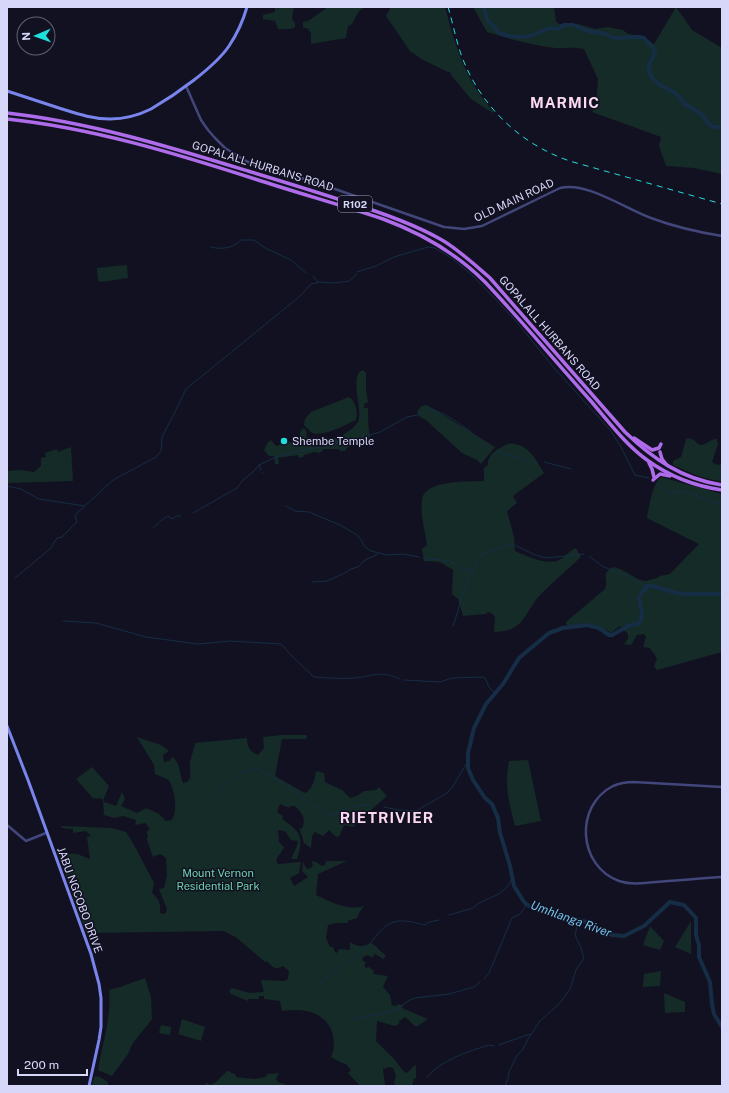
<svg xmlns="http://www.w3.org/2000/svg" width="729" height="1093" font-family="'Public Sans',sans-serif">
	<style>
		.green { fill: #152b27 }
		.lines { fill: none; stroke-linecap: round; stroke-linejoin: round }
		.stream { stroke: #162d46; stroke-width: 1 }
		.river { stroke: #162d46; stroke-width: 4 }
		.tertiary { stroke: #42467a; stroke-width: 2.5 }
		.secondary { stroke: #7a84ed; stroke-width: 3 }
		.primary { stroke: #ae6ceb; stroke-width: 3.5 }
		.rail { stroke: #1fdedc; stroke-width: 1; stroke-dasharray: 6 5; stroke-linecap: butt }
		.poi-dot { fill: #1fdedc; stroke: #121121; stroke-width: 1.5 }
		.labels { text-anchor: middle; stroke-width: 3; stroke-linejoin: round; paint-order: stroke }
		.shield { fill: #121121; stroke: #9c9cb8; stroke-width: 1 }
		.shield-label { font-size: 10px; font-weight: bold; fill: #d7d7f9 }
		.street-label { font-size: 11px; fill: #d7d7f9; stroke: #121121 }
		.poi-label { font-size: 11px; fill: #d7d7f9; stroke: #121121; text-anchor: start }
		.park-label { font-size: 11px; fill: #6dd0ac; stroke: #121121 }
		.water-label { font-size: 12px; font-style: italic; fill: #73c1ec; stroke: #121121 }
		.district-label { font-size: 15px; font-weight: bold; letter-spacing: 1px; fill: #fad9f1; stroke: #121121 }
	</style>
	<rect width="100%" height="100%" fill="#121121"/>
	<!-- green -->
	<g class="green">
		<polygon points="275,7 294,7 292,19 295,23 295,27 291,29 278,29 275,21 263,19 263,15 275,12"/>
		<polygon points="328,7 366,7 359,11 352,24 348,26 346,38 311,44 311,33 307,28 303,28 303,22 308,21"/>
		<path d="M391,7h54c11,41 20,73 49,105l-1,1 -22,-14 -20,-24 -1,-3h-2l-25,-12 -13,-9 -24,-35z"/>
		<path d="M473,7h81l2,15 3,2h19l17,5 13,-2 15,3 5,4 14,2 12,8 22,-37 16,23 30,18v126l-28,-6 -28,-2 -7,-20 2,-9 -69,-25 4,-6 2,-27 -14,-30c-10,-2 -19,-1 -29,-1 -23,-3 -46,-9 -68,-16z"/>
		<polygon points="126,265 127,266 128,278 102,282 98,281 97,268"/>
		<path d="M363,370l3,3v17l2,12 -4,2v4h4c0,10 0,19 2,29 -4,4 -8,8 -12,9 -7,1 -9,-2 -13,5h-5l-1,-2h-15l-4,4 -6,-1 -10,3 -1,2 -4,1 -1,-3 -20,3 1,6h-4l-1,-8h-5l-5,-6 4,-8 3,-2 5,6 22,-6 3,-10 3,-2 3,4 -1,5c7,2 24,3 30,1 7,-2 22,-12 23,-19 3,-11 -10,-45 4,-49z"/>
		<path d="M349,397c7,5 9,15 7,23 -11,5 -28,14 -39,14 -6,0 -9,-5 -13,-9l1,-6 6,-7z"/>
		<polygon points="427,405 495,447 481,464 477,460 462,453 426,420 420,417 417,412 421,406"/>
		<path d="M688,438l6,2 5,5c8,0 12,-7 18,-6l1,5 -6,18 5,3 5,-1v18l-24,-6 -25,-11v-4l8,-4 5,-18z"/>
		<path d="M508,444c19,-2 27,14 36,29l-31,23 4,7 -10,8 7,26 1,14c11,5 35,16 46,8 6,-4 8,-8 15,-11l5,9c-13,12 -27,24 -39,36 -18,17 -15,39 -48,39l1,-15 -2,-3 -5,-2 -2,2 -23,2 -5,-17 -6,-5 1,-24 -13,-8 -16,-1 -2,-12 5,-4c-2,-14 -7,-32 -5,-46 4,-20 47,-17 62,-18v-13l4,-3c-1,-11 11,-17 20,-21z"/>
		<polygon points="71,447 73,481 7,483 7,471 21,470 34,472 41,466 41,458 46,457 45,453 57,449 58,452"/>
		<path d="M661,477l61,17v158l-65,18 -3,-4 3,-7 -2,-4 -5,-7 -7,-1 3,-10 -2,-3 -7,1 -6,10 -7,-1 4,-5v-5l-8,-8 -9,7c-16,-10 -27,-10 -44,-7l-1,-4 39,-33c4,-11 -5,-14 8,-22l7,2 20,11 6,1 11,-3 3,-2 10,-2 29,-30 -52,-26c2,-11 5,-34 14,-41z"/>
		<path d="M282,735h24l1,1 -1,3h-24l-7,37 28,16 3,1c7,-6 9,-14 10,-22l8,2 1,9 17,8 8,8 7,-2 7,-5 12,-1 3,-3 8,9 -15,13 -19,18 -9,-2 -5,12 -4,-1 -6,-6 -6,6 -8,-4 -3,4 -1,12 -7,-5 -4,-13v-2l2,1c4,-11 1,-15 -7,-23h-5l-1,2 -9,-4 -3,8 6,4 -1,3c19,13 22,18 15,40h-6l6,-13 1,-5 -7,-1 -6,-9 -7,-1 1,12 5,5c-2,5 -6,8 -8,14l2,3 23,-2 -2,11 -9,5 4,8 14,-9 -6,-6 1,-9 4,7 4,-1 2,-3 -2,-3 3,-1 8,5 3,-1 1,-4h21l-29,13 -2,21c15,7 31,16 48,11l-5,7 -2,5 -10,3 1,2h-12l-8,2 -2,13 4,9h3l2,5 2,1 2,-4 11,1v-8c8,5 12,5 21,1l6,4 3,4 2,1 4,4 -3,3 -8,-5 -3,4 -4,-3 -5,2 -1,3 4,3 -2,2 2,3 3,-1 5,4 -1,3 15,2 -5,11 7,8 2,10 4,1 2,-2 5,2 -1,2 26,11 -12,8 -11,-10 -7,5 2,1 -5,3 -18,-5 -1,20 19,19 8,11 4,2 8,-8 1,1v12l-2,1 -2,7h-16l-2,-3 2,-7 -3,-8 -3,-1 -7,2 2,17h-25l-12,-13 3,-3 -5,-6 -4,-1 -11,-6c8,-19 -1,-40 -21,-45 -9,-3 -19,-2 -28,-1l-2,-10 -16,-2v-3h-5v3h-11v2l-17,-7 -2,-3 3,-3 18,5 14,-1 -3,-10 1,-2 22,1 4,-2 1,-8 -6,-5c-9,5 -10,0 -17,-5l-1,1 -28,-24 -13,-7 -138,2 -28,-80 19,1 13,5 -3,-22 4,-1 -5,-5 -13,2v-4l-11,-1 -1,-2 51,2 14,4 7,11 21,40 -2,10c7,6 9,11 8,20l5,1 2,-5 -8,-20 5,-1 3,-12 -1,-18c-5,-5 -7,-4 -13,-1l-6,-17 1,-5 -2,-3 4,-3 -5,-6 -10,2 1,-5 -13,-4 -9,2 -10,-3 -1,-16 -10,-1 -17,-19 16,-12 17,19 -5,12v4l12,4 6,-14 3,7 -4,7 16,7 9,-5 13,6 7,7 6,-1c6,-12 3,-28 -3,-40l-14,-6 -1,-9 -17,-28 24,8 8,6 -6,4 1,7 5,-1 4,-4c8,8 6,16 10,26 11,-1 6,-13 7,-21 1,-6 4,-12 5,-19l52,-5c0,9 3,14 11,17l6,-7 -1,-11z"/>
		<path d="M528,760l13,61 -26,5c-6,-24 -11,-39 -6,-65z"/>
		<polygon points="691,921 691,954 675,947"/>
		<polygon points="650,926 664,941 660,950 643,945"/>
		<polygon points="661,971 660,986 643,987 644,974"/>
		<path d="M145,978l6,19 1,22 -19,24 -5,11 -16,22 -14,-6c4,-25 14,-55 11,-80l11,-3z"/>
		<polygon points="664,993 685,1002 685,1012 665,1013"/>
		<polygon points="182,1019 205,1027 201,1041 178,1034"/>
		<polygon points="161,1025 171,1027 170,1035 159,1033"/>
		<polygon points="227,1071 231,1072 231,1073 235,1074 236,1077 254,1079 266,1077 267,1074 279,1073 276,1079 278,1082 290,1086 202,1086 207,1083 210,1085 216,1082"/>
		<polygon points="95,1076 100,1077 108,1082 108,1086 91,1086"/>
	</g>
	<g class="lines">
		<!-- stream -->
		<g class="stream">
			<path d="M211,247c10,3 23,1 30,-7h13l11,8 26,12 15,13"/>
			<polyline points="357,272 376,266 394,257 428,247 435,248 453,259 472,275 515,320 555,369 610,430 621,447 635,475 649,478"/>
			<polyline points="313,276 318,282"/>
			<polyline points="497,451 506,454"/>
			<polyline points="507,454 529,461 537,462"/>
			<polyline points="544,462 571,469"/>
			<polyline points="259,465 261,470"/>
			<polyline points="262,472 263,473"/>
			<polyline points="656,483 664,490 672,494 674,491 691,493 711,502 722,504"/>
			<polyline points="7,486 21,489 39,499 85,506"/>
			<polyline points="286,506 295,511 309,512 340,525 357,535 362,541 364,546 371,551 387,555 403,554 419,557"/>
			<path d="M193,513l44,-25 6,-8 10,-8 6,-7 19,-9 50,-11 23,-7 5,1 24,-7 27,-15 16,-3 6,-5c15,3 30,14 42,23 6,6 11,13 19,18"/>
			<path d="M153,528c5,-4 9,-9 15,-12l5,3 3,-3h5"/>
			<polyline points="589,556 602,566 618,573 626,575 636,582 648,586"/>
			<polyline points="423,558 450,561 461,568 473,571"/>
			<polyline points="15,578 51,548 57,538 62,537 77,522 75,515 113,480 156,457 161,451 162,437 175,412 186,389 299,297 311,284 320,282 334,283 349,281 357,274"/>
			<polyline points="312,582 327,581 345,573 351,569 358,567 365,560 378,554"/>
			<polyline points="458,610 464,589 481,555 509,545 515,545 535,555 546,558 584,554"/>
			<path d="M63,621l33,2 50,14 52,7 32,-3 51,3 12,13 21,20c13,1 27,2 40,1 19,-2 27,-8 46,1"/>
			<polyline points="453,626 458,611"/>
			<polyline points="404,680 440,682 452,678 482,677 485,678 489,687 495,693"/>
			<path d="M210,798l33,-26 14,-3 24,13 33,24 7,3 5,8c14,-5 30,-14 45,-12"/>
			<polyline points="384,807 398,810 416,811 447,793 453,786 468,761"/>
			<polyline points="449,915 473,908 479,903 499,894 508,886 512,878"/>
			<polyline points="484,979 489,973 512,918 520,914 527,904"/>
			<path d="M320,983c13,-10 28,-19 39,-31 2,-2 6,-3 8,-5 8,-8 15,-22 27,-25 9,-3 22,1 31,3l4,-3 10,-2"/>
			<polyline points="351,1019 381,1014 395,1010 410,1000 415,998 449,994 474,987 480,982"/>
			<polyline points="499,1045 524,1036 531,1034"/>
			<path d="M427,1077c16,-18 40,-25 62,-32l5,1"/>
			<polyline points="505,1086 508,1079 509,1072 516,1057 523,1049 528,1039 540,1021 560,1003 570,989 576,970 584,958 581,948 575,935 578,923 577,920"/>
		</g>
		<!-- river -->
		<g class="river">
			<path d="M484,7l3,12 12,14 10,3 10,1 11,-1 20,-8 8,1 6,-4h9l15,6 18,3 8,4 25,-1 5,1 11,12c0,11 -11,11 -4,26 4,8 15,12 22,16 5,2 7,7 11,11 5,5 13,7 18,12 3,3 5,7 8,10 4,3 8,2 12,2"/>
			<polyline points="722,594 681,594 652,586 648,586 643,591 639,597 642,614 641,620 638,624 630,625 612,635 609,635 599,628 587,625 563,628 549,633 519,658 503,684 486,704 474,728 468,753 468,768 473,780 485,798 492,804 498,818 500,833 510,866 514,886 524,902 529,906 539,911 587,922 612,935 624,936 644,926 670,902 684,905 696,918 696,935 699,945 699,957 710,982 712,1004 714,1014 722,1027"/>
		</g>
		<!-- tertiary -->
		<g class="tertiary">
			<path d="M186,86l15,34 7,10 7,8 10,10 21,13 11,5 41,11 34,11 112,39 20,2 18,-3 78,-38c26,-7 66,21 91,30 24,9 46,14 71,18"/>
			<path d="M722,787l-88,-5c-7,0 -14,1 -21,4 -39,20 -35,80 6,95 15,5 33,1 48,0 18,-1 37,-3 55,-4"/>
			<polyline points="7,825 26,841 46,833"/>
		</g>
		<!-- secondary -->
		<g class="secondary">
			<path d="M7,91c18,6 37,12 55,18 16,5 31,10 48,10 14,0 29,-4 41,-10 24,-14 63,-41 78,-63 8,-12 14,-25 18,-39"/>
			<polyline points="7,726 28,780 91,954 99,984 101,998 101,1027 99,1040 89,1086"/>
		</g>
		<!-- primary -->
		<g class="primary">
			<path d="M7,113c82,9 163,34 241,58 33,10 66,20 99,31 33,10 65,21 95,38 17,10 33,25 48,38l135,154c28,27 57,47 97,53"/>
			<path d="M7,119c85,9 167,34 248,60 43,14 86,26 128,40 38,14 73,34 102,63 36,38 70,79 105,118 18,21 35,44 57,60 22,16 47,26 75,30"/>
			<polyline points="634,438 652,450 659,448 661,444"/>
			<polyline points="660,452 662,459 666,464"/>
			<polyline points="649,463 652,469 654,477"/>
			<polyline points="653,480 660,474 670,476"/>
		</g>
		<!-- rail -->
		<path class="rail" d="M448,7c5,16 8,34 14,50 19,50 60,89 111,105l149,42"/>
	</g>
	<!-- markers -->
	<circle class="poi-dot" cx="284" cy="441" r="4"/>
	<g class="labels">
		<!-- shield labels -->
		<rect class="shield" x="338" y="196" width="34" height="16" rx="3"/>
		<g class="shield-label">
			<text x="355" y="208">R102</text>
		</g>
		<!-- street labels -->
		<g class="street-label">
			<text transform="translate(263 166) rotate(17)" y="4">GOPALALL HURBANS ROAD</text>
			<text transform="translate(514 200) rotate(-25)" y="4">OLD MAIN ROAD</text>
			<text transform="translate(550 333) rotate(49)" y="4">GOPALALL HURBANS ROAD</text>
			<text transform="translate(80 900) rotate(70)" y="4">JABU NGCOBO DRIVE</text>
		</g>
		<!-- poi labels -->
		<g class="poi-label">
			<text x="292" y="445">Shembe Temple</text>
		</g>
		<!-- park labels -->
		<g class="park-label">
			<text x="218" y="877">Mount Vernon<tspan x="218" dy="13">Residential Park</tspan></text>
		</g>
		<!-- water labels -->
		<g class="water-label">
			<text transform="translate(571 919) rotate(20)" y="4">Umhlanga River</text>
		</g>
		<!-- district labels -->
		<g class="district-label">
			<text x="565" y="108">MARMIC</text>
			<text x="387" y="823">RIETRIVIER</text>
		</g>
	</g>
	<!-- border -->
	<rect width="729" height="1093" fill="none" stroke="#d7d7f9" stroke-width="16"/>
	<!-- north arrow -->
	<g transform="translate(36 36) rotate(268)"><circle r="19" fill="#121121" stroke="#616077"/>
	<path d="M0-3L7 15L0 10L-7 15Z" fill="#1fdedc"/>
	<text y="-6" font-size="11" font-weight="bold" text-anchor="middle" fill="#d7d7f9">N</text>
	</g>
	<!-- scale -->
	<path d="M18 1069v6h69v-6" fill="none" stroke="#d7d7f9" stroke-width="2"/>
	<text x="24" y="1069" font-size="12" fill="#d7d7f9" stroke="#121121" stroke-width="3" paint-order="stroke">200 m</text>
</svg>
